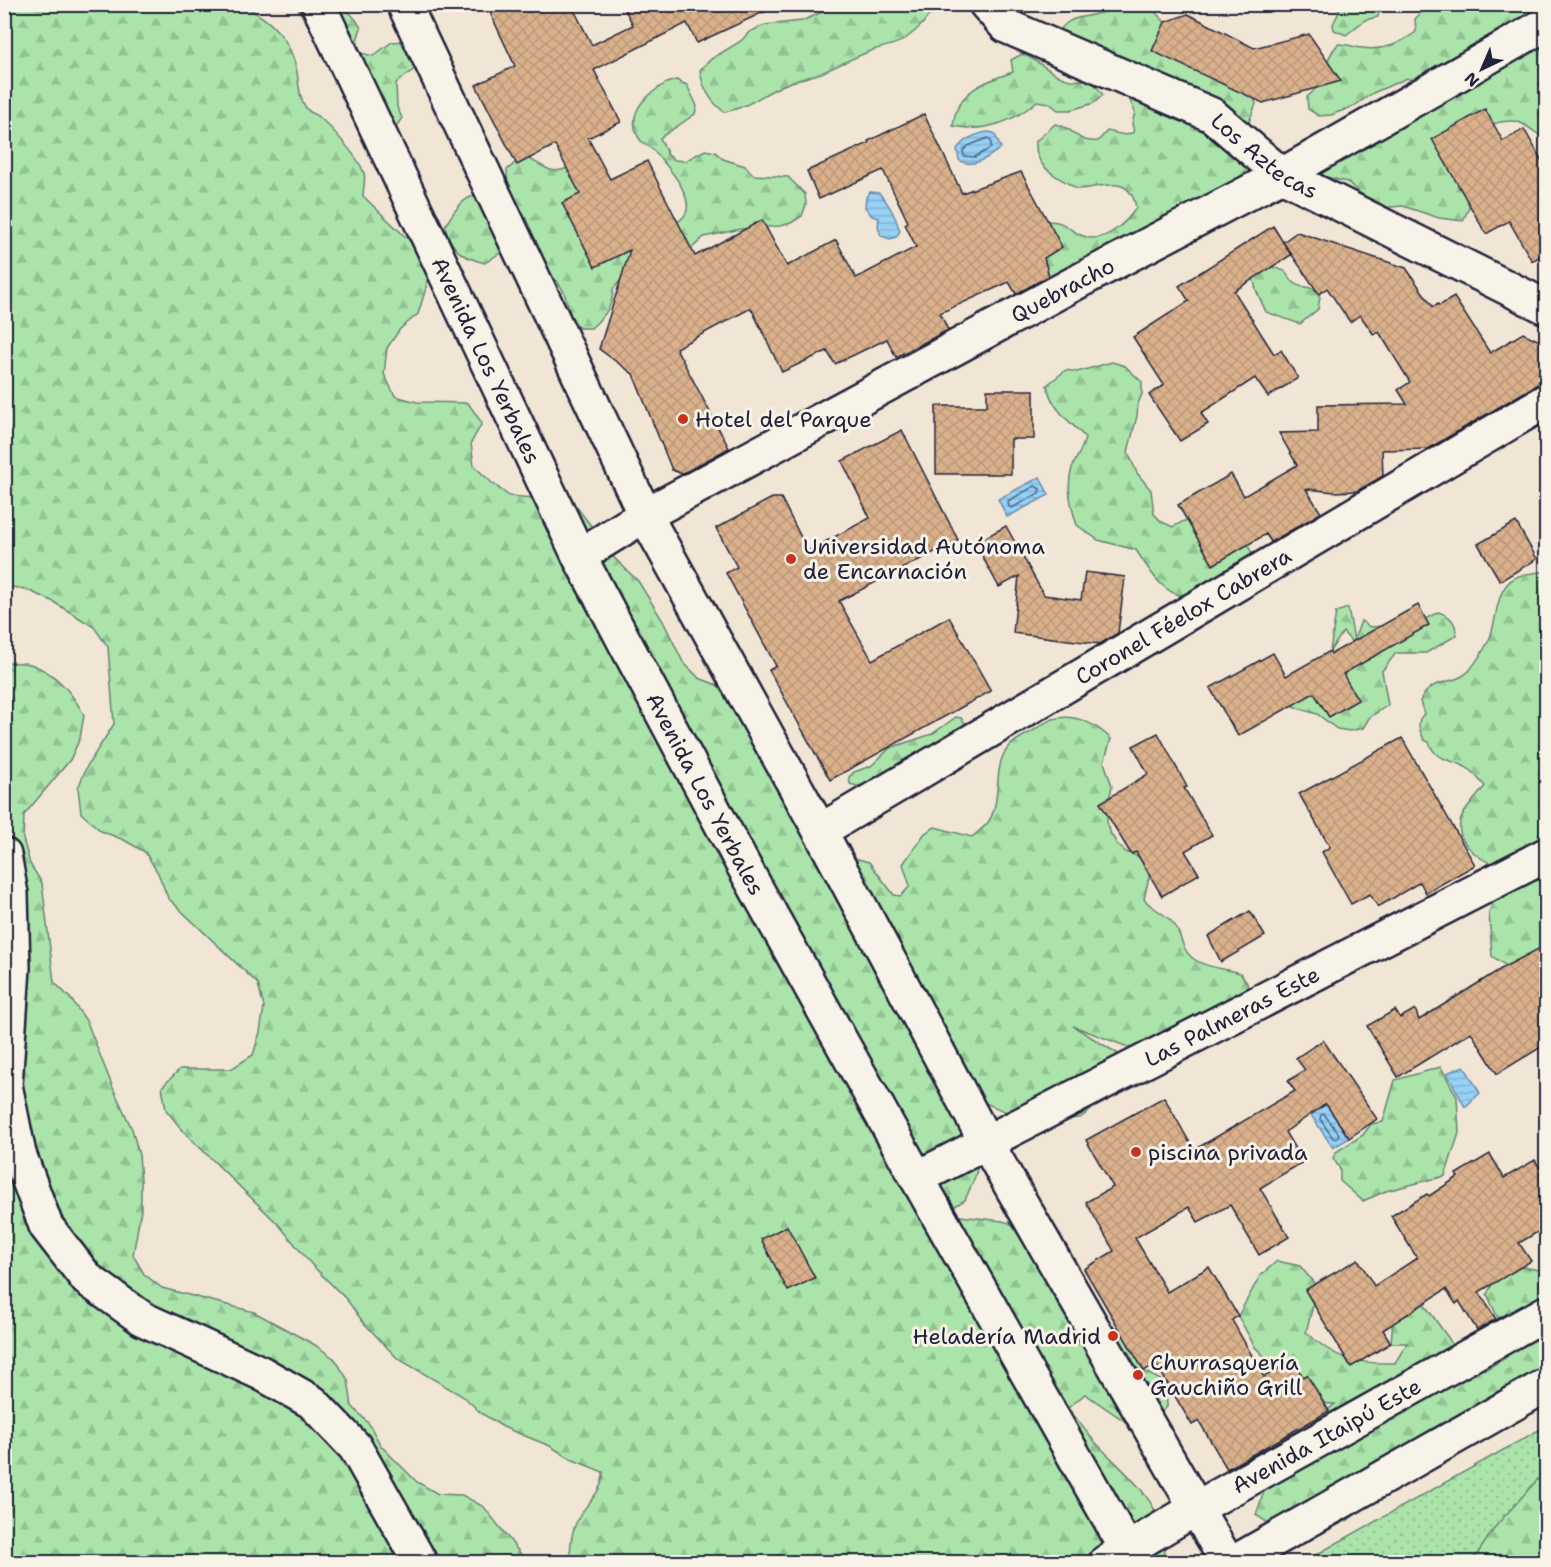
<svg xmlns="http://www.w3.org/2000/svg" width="1551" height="1567" font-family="'Shantell Sans',sans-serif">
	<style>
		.grass { fill: url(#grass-dots); stroke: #668372; stroke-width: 1.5 }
		.forest { fill: url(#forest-firs); stroke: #668372; stroke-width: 1.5 }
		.water { fill: url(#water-rules); stroke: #688bab; stroke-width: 1.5 }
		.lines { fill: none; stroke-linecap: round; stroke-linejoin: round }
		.shore { stroke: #506886; stroke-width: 1.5 }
		.building { fill: url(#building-cross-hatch); stroke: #22223b; stroke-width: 1.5 }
		.minor-casing { stroke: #22223b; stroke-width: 38 }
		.minor { stroke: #f7f3e8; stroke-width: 33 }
		.poi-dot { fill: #c8321e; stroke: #f7f3e8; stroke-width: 2 }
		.labels { text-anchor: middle; stroke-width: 6; stroke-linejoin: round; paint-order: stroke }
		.street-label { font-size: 22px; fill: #22223b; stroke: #f7f3e8 }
		.poi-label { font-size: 22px; fill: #22223b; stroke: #f7f3e8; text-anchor: start }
	</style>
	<defs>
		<pattern id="grass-dots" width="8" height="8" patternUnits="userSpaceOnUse" patternTransform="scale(1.5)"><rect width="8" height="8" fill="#aae4aa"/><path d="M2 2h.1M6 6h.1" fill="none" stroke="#92c393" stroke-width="1.8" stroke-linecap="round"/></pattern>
		<pattern id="forest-firs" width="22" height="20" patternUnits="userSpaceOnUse" patternTransform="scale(1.5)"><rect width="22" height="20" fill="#aae4aa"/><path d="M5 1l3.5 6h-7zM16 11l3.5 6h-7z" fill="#92c393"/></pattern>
		<pattern id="water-rules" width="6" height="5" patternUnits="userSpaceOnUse" patternTransform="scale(1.5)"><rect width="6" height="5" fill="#96d1f6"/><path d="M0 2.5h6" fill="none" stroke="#81b3d4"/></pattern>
		<pattern id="building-cross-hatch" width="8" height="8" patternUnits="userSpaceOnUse" patternTransform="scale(1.5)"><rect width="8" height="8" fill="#dab18b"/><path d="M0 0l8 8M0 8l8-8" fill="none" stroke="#bb9879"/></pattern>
	</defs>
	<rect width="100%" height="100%" fill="#f1e6d5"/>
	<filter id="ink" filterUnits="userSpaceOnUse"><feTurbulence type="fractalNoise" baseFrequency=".0167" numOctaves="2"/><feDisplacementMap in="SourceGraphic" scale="12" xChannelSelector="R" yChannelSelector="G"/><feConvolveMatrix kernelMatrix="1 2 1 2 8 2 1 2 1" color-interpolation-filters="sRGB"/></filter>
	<g filter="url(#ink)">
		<!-- grass -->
		<polygon class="grass" points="1546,1426 1546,1562 1303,1562"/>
		<!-- forest -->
		<g class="forest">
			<path d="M840,4l95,1c-6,13 -17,25 -30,34 -10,7 -22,7 -34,12 -17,6 -33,15 -50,22 -12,4 -24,7 -35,11 -23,9 -37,24 -62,28 -14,-11 -22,-25 -24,-42l11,-11 30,-18 8,-9 16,-7 37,-4z"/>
			<path d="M5,5h236c30,14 50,34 56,67 2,12 2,26 9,36 3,5 10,6 14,10 12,10 39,40 44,55 2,6 -1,16 -1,23l52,50 14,20 -3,22 -8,26 -18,15 -13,19 -3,26 11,22 22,6 51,1 14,20 -11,20 3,23 17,16 18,14 25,2 24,-6 18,14 15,20 12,21 35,34 25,40 20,41 16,16 21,8 24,4 59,145 18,14 48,13 25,33 7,1 9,-10 -7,-22 22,-31 10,-6 37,10c6,-5 13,-10 17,-16 11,-18 6,-44 13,-63 5,-13 16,-19 27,-25 8,-4 15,-11 24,-14 22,-6 43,5 58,20l-7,23 8,24 -5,23v13l4,12 6,10 9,8 11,4 10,8 2,13 -5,22c8,10 21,14 29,24 7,8 7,17 12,26 10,19 36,18 55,24l7,10 2,13 -116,53 -60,-23 52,32 -34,52 -11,8 -52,3 -43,-18 -5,-6 1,56 -6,24 -10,23 -20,12 7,3 50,6 24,6 73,89 39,27 6,28 22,12 1,24 -17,16 -24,-1 -41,-28 -17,14c10,12 19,26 30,37 27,28 60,53 67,94 1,7 -1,16 -1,23h-594c0,-16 1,-31 9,-45 8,-14 25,-27 24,-45l-32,-13 -21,-13 -47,-19 -22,-14 -17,-16 -67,-39 -34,-36 -16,-22 -36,-36 -32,-39 -96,-94 -17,-21 -4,-23 18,-18h51l22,-14 7,-23 4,-25 -6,-23 -90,-86 -10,-25 -13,-21 -21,-12 -23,-9 -20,-18 -3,-25 9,-22 27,-42 -6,-77 -14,-20 -42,-26 -27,-12 -20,-3z"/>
			<path d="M296,5c28,0 52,-5 65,23l-4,12 4,13 12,3 19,-14 13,-1 18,17 -7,10 -20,15 1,24 5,11 -7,10 -12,-1 -78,-106z"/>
			<path d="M1120,5h28l17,17 87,70 4,12c-14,31 -15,45 2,76l-211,109 -8,-10 4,-57c23,-4 25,10 43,15 19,6 41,-15 50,-29 -6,-36 -33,-20 -59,-19 -21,-14 -43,-20 -41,-48l19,-17c22,4 19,19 43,17l9,-10 18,4 9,-3 -2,-8 3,-12 -10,-23 -68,-55c12,-18 20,-15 39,-20 8,-2 16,-6 24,-9z"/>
			<polygon points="1340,5 1373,5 1379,11 1378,17 1365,20 1346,35 1334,30 1333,24 1338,14"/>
			<path d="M1429,5h21l7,2 23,-1 12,4h11l10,-5h33v135c-22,-15 -25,-24 -53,-16l-25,86 -5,11 -24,-3 -36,-12 -25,2 -31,-26 -25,-6 -9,-10 104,-81 -10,-7 -34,15 -19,13 -23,9 -12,1 -11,-7 -1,-12c22,-18 14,-34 31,-53 9,0 16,3 24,4 22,3 37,-4 54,-16l-1,-13z"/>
			<path d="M1022,54c23,8 38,33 65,25l9,7 7,9 -9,8 -23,7h-13l-9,-7 -12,-2c-23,21 -54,32 -84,25 3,-35 31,-44 60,-54l-2,-12z"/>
			<path d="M676,80l11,5 10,21 -2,8 -35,24 8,17 7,5 10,1 20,-11 10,2 8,7 22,7 9,9 34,2 17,17 1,11 -4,11 -11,7 -11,3 -39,3 -37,8 -26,24 -57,19 -8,9c0,19 -9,27 -22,39h-12l-8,-11 -7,-25 -7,-11 -31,-30 -20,-2 -21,14c-24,-6 -33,-12 -40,-37 20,-34 27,-31 63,-38l-1,-18 8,-7 11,-5c18,6 22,18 42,10l100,59c7,-3 15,-7 18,-14 8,-19 -22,-51 -34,-64 -3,-3 -8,-5 -11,-8 -11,-14 -7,-31 4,-42 10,-9 18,-16 31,-19z"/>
			<path d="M1263,264l22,7c7,13 13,16 28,17l7,9 -2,12 -18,15 -34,-12 -10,-22 -3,-13z"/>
			<path d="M1112,362l13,4 17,16v12l-4,10 -1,12 -9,36 9,21 14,17 3,24 8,8 11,5 11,-6 12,-1 51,24 6,11 -1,11c-12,5 -56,30 -65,30 -24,1 -40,-30 -51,-46l-38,-10 -21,-15c-6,-18 -11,-38 -5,-57 4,-11 11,-18 13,-31 -16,-16 -34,-29 -38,-52l19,-15 11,2z"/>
			<path d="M1546,571v278l-49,17c-21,-8 -48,-28 -33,-53 6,-9 14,-18 21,-27 -6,-6 -11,-13 -18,-18 -15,-10 -31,-5 -38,-26l-5,-2c-4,-10 -9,-18 0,-26l-4,-13c13,-26 33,-14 49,-30 7,-9 15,-21 20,-31 9,-19 5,-56 30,-64 9,-3 19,-3 27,-5z"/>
			<path d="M1348,608l6,32 7,-19 9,6 12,-1 24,4 32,-18c13,4 17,9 19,23l-31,18h-30l-14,18 6,34 -19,13 -6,10 -13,3 -13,-2 -20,-15 -22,-7 -10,-10 48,-21 12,-1 7,-10 5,-12 -5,-11 -9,-10 -13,19 6,-39z"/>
			<path d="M4,662c10,1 21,0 29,3 25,10 39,28 51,50l-4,23 -10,22 -46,55 -1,24 7,25 12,19 12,99 17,17 16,23 26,66 19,41 7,26 2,25v30l-8,45 11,19 18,14 92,24 61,33 20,14 13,21 4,26 17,18 12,22 36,36 21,12 24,1 22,12 43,55h-522z"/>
			<polygon points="956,717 961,718 969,728 888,773 863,785 857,786 850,784 849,777 854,772 871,766 890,748 932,734"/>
			<polygon points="1546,867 1546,948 1511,969 1492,956 1489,913 1493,901"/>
			<polygon points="1441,1067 1457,1097 1459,1133 1445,1176 1386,1191 1363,1201 1340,1181 1340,1169 1333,1158 1336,1152 1363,1135 1371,1124 1383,1122 1395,1080"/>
			<path d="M1277,1261l23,5 14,17 -1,23 -7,26c30,28 49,32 89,31l12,-20h-16l2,-25 15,-4 14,-13 27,38 12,21 24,10 22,-13 9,-22 -19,-19 -10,-22 11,-21 24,-6 24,4v111l-155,104 -43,34 -48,24 -44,-29 15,-44 29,-38 35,-29 -56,-1 -4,-36 -20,-20 -17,-31 22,-40z"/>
			<polygon points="1546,1470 1546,1562 1472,1562 1495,1527"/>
		</g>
		<!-- water -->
		<g class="water">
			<path d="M988,132l6,1 7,15c-11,8 -28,22 -42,12l-2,-11c7,-10 19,-15 31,-17z"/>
			<path d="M870,192l9,1c10,10 17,25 21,38l-4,6 -6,2 -9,-3 -3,-10 1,-8 -7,-2 -7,-9 1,-10z"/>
			<polygon points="1040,477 1049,495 1007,517 998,499"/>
			<polygon points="1464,1066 1480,1093 1465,1107 1447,1073"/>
			<polygon points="1326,1104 1349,1138 1333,1148 1311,1115"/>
		</g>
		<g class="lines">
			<!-- shore -->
			<g class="shore">
				<polygon points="988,138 991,141 991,148 975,157 964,156 963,151 968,146"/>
				<polygon points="1035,486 1040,489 1039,493 1012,508 1009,507 1008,501"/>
				<polygon points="1324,1114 1339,1134 1337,1139 1333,1138 1320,1119 1321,1115"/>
			</g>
		</g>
		<!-- building -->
		<g class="building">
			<polygon points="486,4 571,4 592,45 633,25 622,4 781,4 697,43 687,23 594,70 621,122 588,138 610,179 647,161 695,256 762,220 787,266 836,240 856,278 916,247 905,224 908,222 883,170 819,199 807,171 869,143 868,141 924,114 962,193 1021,172 1062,247 1044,258 1049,276 1016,294 1009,282 940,313 948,330 896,357 887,339 835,364 827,351 782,372 751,308 676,348 729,448 682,474 672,470 633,374 599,349 630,250 595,267 562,203 580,194 555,145 517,165 476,85 515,66"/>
			<polygon points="1188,14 1254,48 1309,34 1341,81 1263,103 1152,51 1165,22"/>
			<polygon points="1485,109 1503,141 1524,129 1546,168 1546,253 1532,261 1509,221 1486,234 1432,139"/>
			<polygon points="1273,226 1291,255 1234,291 1274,354 1281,350 1298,378 1268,397 1255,378 1201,413 1208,424 1180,441 1149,395 1164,385 1133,337 1189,301 1179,286"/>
			<polygon points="1297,232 1406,268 1433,307 1438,304 1439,306 1454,297 1490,353 1523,333 1546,344 1546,382 1536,385 1428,449 1382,450 1383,476 1357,491 1335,492 1306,489 1321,513 1271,542 1266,534 1213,565 1178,505 1231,474 1244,496 1297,465 1279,433 1318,432 1318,405 1407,404 1398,390 1410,382 1379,332 1374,335 1360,315 1350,322 1327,288 1319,294 1283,242"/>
			<polygon points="987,390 1034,390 1034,439 1011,439 1011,474 936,474 936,406 987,406"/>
			<polygon points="902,430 958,540 839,601 872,660 949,617 991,691 830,780 769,670 776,666 726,573 737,567 716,528 772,498 781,498 808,551 870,518 842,461"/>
			<polygon points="1516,522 1537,559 1500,581 1478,544"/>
			<polygon points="1006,526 1044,595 1081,600 1085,572 1125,577 1118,633 1100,644 1013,633 1019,576 999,587 975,543"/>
			<polygon points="1418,605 1429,625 1343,674 1358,700 1329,717 1314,693 1238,736 1210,688 1273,653 1286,676 1330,651 1331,654"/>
			<polygon points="1158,733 1187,787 1184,788 1212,835 1185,851 1199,874 1162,896 1136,852 1131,854 1100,803 1148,774 1133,746"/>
			<polygon points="1402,738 1475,865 1426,893 1420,882 1378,907 1370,894 1351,904 1322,852 1330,847 1299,794"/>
			<polygon points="1250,911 1265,936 1221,962 1208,936"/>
			<polygon points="1546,945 1546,1044 1497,1074 1471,1032 1398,1077 1367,1026 1395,1010 1400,1018 1415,1009 1419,1020 1504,967"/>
			<polygon points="1323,1040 1377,1119 1349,1138 1326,1104 1285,1132 1303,1162 1260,1188 1289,1237 1259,1255 1230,1205 1198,1222 1189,1207 1135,1238 1167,1292 1209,1267 1238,1316 1232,1320 1264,1377 1293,1361 1303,1377 1307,1375 1329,1411 1227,1469 1199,1421 1192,1425 1156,1364 1144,1371 1084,1269 1114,1251 1086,1202 1113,1187 1086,1140 1164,1097 1194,1150 1295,1091 1288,1081 1305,1070 1296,1058"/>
			<polygon points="1490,1154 1504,1178 1535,1160 1546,1178 1546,1227 1519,1243 1531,1261 1479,1292 1496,1319 1477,1330 1459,1301 1456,1304 1446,1289 1383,1330 1391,1343 1351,1367 1305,1290 1358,1259 1374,1286 1417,1258 1391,1216 1427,1194 1429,1196 1458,1177 1456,1174"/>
			<polygon points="787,1226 815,1278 788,1291 761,1239"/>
		</g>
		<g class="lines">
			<defs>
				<g id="minor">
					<path id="s1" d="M318,4l261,552 163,307 175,315 217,384"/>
					<polyline points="404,4 645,515 820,831 986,1142 1227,1562"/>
					<path id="s2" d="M986,4l20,22 206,89 70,60 264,132"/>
					<path id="s3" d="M579,556l66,-41 434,-234 203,-106 264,-151"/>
					<path id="s4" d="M820,831l726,-430"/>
					<polyline points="4,855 11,894 13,968 5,1085 19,1154 46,1226 87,1279 143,1319 261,1373 312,1402 355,1447 420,1562"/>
					<path id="s5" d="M917,1178l629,-323"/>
					<path id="s6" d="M1106,1562l89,-53 351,-196"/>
					<polyline points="1235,1562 1546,1385"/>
				</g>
			</defs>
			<!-- minor casing -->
			<use href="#minor" class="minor-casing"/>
			<!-- minor -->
			<use href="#minor" class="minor"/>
		</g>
	</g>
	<!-- markers -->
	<g class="poi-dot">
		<circle cx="683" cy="419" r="6"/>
		<circle cx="791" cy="559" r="6"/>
		<circle cx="1136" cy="1152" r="6"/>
		<circle cx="1113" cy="1336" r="6"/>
		<circle cx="1138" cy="1375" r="6"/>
	</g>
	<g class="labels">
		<!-- street labels -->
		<g class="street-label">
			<text dy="8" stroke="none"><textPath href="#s2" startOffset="321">Los Aztecas</textPath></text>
			<text dy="8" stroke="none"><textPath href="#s3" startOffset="552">Quebracho</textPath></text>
			<text dy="8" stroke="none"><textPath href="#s1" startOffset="394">Avenida Los Yerbales</textPath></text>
			<text dy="8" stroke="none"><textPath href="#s4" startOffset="422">Coronel Féelox Cabrera</textPath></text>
			<text dy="8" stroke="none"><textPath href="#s1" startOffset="880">Avenida Los Yerbales</textPath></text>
			<text dy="8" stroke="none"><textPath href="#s5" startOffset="354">Las Palmeras Este</textPath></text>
			<text dy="8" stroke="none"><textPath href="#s6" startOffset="254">Avenida Itaipú Este</textPath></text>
		</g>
		<!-- poi labels -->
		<g class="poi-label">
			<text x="695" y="427">Hotel del Parque</text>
			<text x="803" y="554">Universidad Autónoma<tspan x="803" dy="25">de Encarnación</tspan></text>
			<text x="1148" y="1160">piscina privada</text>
			<text x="1101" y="1344" text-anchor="end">Heladería Madrid</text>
			<text x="1150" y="1370">Churrasquería<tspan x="1150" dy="25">Gauchiño Grill</tspan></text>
		</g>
	</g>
	<!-- margin -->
	<rect width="1551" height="1567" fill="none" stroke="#f7f3e8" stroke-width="24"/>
	<rect x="12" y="12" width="1527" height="1543" fill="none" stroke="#22223b" stroke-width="2" filter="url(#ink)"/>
	<!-- north arrow -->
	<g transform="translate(1482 69) rotate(224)" stroke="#f7f3e8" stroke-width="4.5" paint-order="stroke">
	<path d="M0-4.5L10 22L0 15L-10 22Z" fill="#22223b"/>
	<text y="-9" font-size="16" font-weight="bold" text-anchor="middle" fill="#22223b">N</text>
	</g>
</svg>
